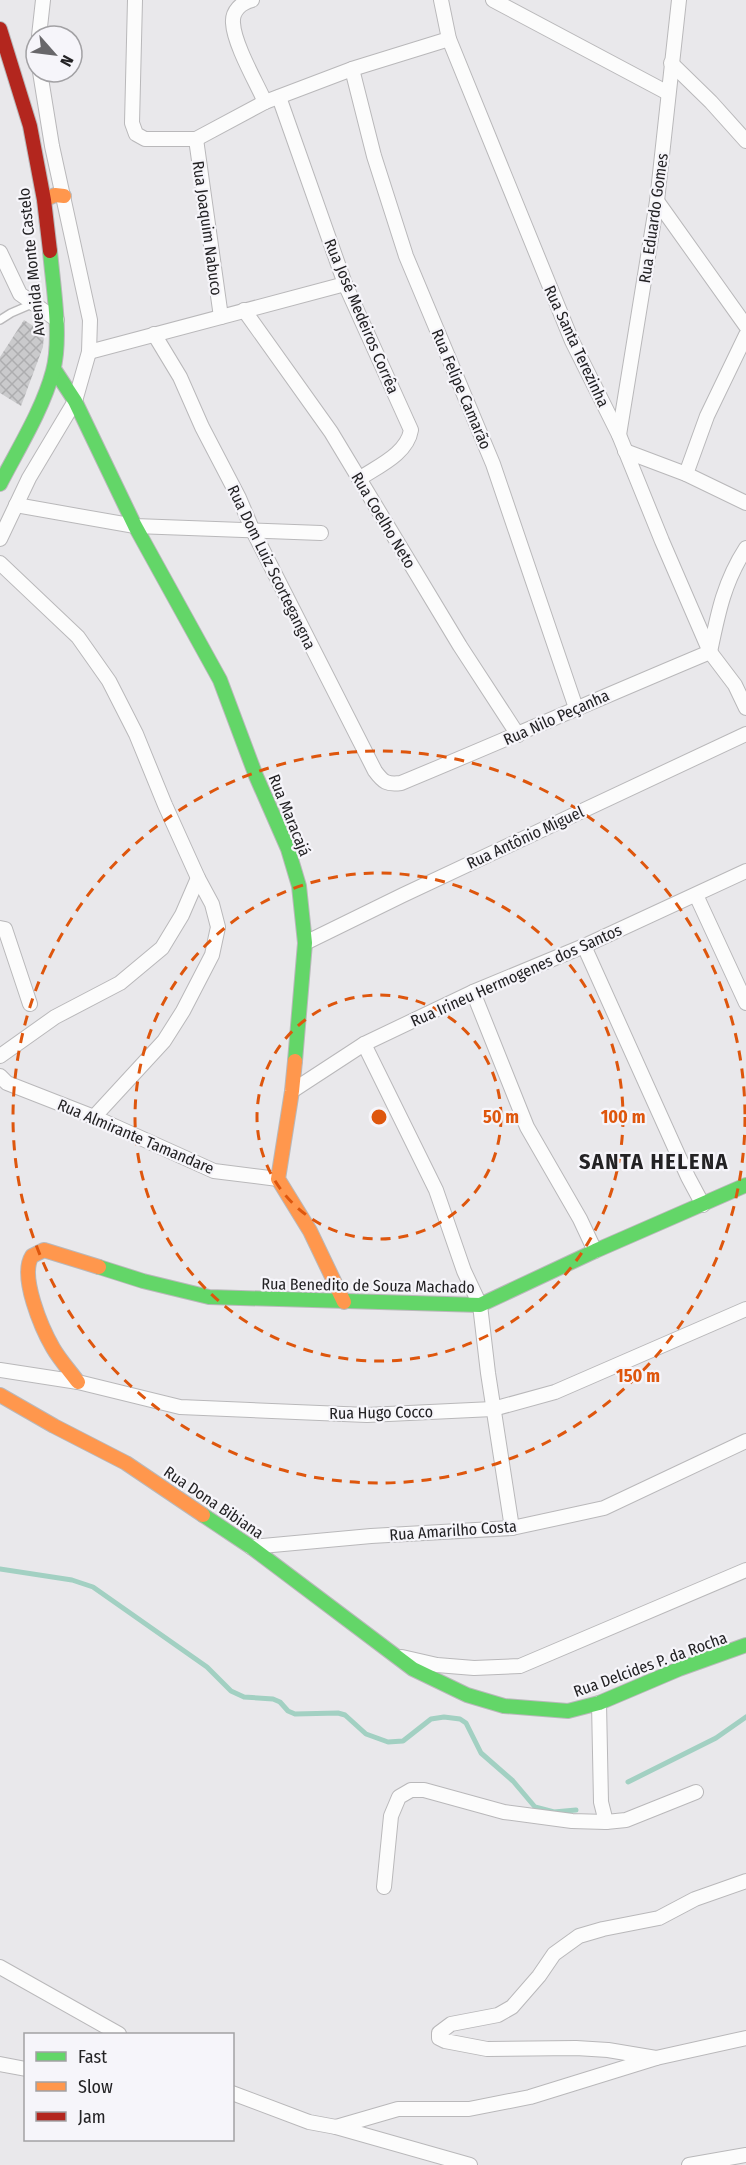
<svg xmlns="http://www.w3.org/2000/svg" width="746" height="2165" font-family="'Fira Sans Condensed',sans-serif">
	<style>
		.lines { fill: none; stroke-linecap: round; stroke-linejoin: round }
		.stream { stroke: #a2d0c2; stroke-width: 5 }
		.building { fill: url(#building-cross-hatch) }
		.lane-casing { stroke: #b9b8ba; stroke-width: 10 }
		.street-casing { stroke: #b9b8ba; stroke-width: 16 }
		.fast-casing { stroke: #b9b8ba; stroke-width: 16 }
		.slow-casing { stroke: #b9b8ba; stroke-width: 16 }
		.jam-casing { stroke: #b9b8ba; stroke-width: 16 }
		.lane { stroke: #fcfcfc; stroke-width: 7 }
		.street { stroke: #fcfcfc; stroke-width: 14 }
		.fast { stroke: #63d668; stroke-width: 14 }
		.slow { stroke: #ff974d; stroke-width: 14 }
		.jam { stroke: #b3261e; stroke-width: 14 }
		.ring { fill: none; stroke: #de560d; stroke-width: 3; stroke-dasharray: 10 8 }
		.labels { text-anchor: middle; stroke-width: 4.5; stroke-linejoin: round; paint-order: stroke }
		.street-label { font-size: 16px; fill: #232224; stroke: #f6f5fa }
		.district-label { font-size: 22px; font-weight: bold; letter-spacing: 1.5px; fill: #232224; stroke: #f6f5fa }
		.centre { fill: #de560d; stroke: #f6f5fa; stroke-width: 3 }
		.ring-label { font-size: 18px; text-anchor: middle; font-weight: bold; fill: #de560d; stroke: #f6f5fa; stroke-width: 4.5; stroke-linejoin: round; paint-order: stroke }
	</style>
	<defs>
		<pattern id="building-cross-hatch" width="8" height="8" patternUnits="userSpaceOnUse" patternTransform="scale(1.5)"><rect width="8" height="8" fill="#cacacc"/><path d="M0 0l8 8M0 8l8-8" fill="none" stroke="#adadaf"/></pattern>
	</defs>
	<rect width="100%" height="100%" fill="#e9e8eb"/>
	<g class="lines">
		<!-- stream -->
		<g class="stream">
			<polyline points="0,1569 72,1580 93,1587 207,1667 231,1691 244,1697 273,1699 280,1702 288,1711 295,1714 338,1713 345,1715 366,1734 388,1742 403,1741 431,1719 444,1717 460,1719 466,1723 481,1753 513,1781 535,1807 554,1812 576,1810"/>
			<polyline points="628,1782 716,1738 746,1717"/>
		</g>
	</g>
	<!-- building -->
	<polygon class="building" points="24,320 44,333 43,347 21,406 0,393 0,357"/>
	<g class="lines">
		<defs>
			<polyline id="lane" points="0,320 11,313 32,304"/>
			<g id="street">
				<polyline points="135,0 132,123 136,134 145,139 196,139 265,102 352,69 449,39"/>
				<path d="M252,0c-11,3 -20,11 -19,23 1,21 23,59 32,79"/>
				<polyline points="441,0 449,39 572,341 619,435 662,541 710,652 735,685 746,708"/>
				<polyline points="493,0 668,93"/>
				<polyline points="39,36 43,0"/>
				<polyline points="671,63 711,102 746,141"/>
				<polyline points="352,69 374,156 406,256 493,464 576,708"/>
				<path d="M279,97l66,187 66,146c-4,24 -33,36 -52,49"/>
				<polyline points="196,139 221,317"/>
				<polyline points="657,201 746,326"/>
				<polyline points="0,252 20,294 57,320"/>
				<polyline points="244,310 331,432 460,646 518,735"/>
				<path d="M154,334l26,43 22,50 37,71 14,33 122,240c8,11 12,14 26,12 104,-43 206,-88 309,-131"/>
				<polyline points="89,352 345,284"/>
				<polyline points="619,435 657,201 679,0"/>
				<polyline points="625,451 686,474 746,503"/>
				<polyline points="686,474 707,416 746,335"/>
				<polyline points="16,505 135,526 321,533"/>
				<polyline points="0,539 29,478 75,401 89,352 90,320 52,146 40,72"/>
				<polyline points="0,563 78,637 109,681 136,734 165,805 198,878 212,904 218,927 212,955 183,1011 164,1041 94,1117"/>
				<path d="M710,652c8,-39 14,-70 36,-104"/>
				<polyline points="696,895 746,1003"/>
				<polyline points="0,928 5,929 30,1004"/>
				<polyline points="305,943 403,895 746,734"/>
				<polyline points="584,946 688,1177 703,1205"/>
				<polyline points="473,992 527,1127 580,1219 595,1251"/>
				<polyline points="364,1044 436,1190 464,1271 480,1305 488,1373 512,1528"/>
				<polyline points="0,1056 55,1017 120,983 162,948 182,915 198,878"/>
				<polyline points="0,1076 7,1083 94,1117 214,1171 278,1179"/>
				<polyline points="292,1091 364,1044 473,992 584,946 746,871"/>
				<polyline points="0,1370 78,1382 180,1407 367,1415 493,1409 555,1392 746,1309"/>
				<polyline points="251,1547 371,1536 512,1528 604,1508 746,1441"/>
				<polyline points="402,1657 437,1665 474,1668 520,1666 746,1570"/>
				<polyline points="599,1703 601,1802 606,1822 626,1820 696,1792"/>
				<polyline points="384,1887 391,1816 399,1797 411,1790 424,1790 504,1812 572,1821 606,1822"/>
				<polyline points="0,1967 119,2034"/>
				<polyline points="656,2058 608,2050 576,2048 487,2049 445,2041 439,2038 439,2033 451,2024 498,2015 512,2007 539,1976 554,1954 579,1936 603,1929 659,1918 695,1899 746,1881"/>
				<polyline points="0,2064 26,2069"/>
				<polyline points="232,2093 309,2122 336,2127 470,2165"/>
				<polyline points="336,2127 398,2109 469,2109 530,2097 656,2058 746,2038"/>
				<polyline points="689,2165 746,2155"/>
			</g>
			<g id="fast">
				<polyline points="54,369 75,401 135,526 220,680 256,776 288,849 299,886 305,943 295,1061"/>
				<path d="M0,484c18,-35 43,-75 53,-113 9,-34 0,-85 -3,-120"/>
				<polyline points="99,1267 143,1281 209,1297 480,1305 595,1251 746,1185"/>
				<polyline points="203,1515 251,1547 413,1669 467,1695 504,1706 568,1711 599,1703 679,1669 746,1645"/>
			</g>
			<g id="slow">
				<polyline points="44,200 55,195 64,196"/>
				<polyline points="295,1061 292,1091 278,1179 310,1231 344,1302"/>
				<path d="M78,1382c-8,-11 -18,-22 -25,-34 -11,-19 -34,-72 -21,-92l12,-6 55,17"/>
				<polyline points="0,1395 54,1426 126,1463 203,1515"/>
			</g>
			<polyline id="jam" points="0,29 30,126 44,200 50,251"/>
		</defs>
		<!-- lane casing -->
		<use href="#lane" class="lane-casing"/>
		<!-- street casing -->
		<use href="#street" class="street-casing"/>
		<!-- fast casing -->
		<use href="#fast" class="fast-casing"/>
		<!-- slow casing -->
		<use href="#slow" class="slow-casing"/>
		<!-- jam casing -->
		<use href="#jam" class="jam-casing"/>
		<!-- lane -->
		<use href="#lane" class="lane"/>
		<!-- street -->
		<use href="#street" class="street"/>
		<!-- fast -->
		<use href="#fast" class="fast"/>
		<!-- slow -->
		<use href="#slow" class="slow"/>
		<!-- jam -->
		<use href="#jam" class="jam"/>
	</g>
	<!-- distance rings -->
	<g class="ring">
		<circle cx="379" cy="1117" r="122"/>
		<circle cx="379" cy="1117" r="244"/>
		<circle cx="379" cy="1117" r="366"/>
	</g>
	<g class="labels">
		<!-- street labels -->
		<g class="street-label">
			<text transform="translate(653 218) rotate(-82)" y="6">Rua Eduardo Gomes</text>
			<text transform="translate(208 228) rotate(82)" y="6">Rua Joaquim Nabuco</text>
			<text transform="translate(31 262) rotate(-96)" y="6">Avenida Monte Castelo</text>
			<text transform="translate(362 316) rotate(67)" y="6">Rua José Medeiros Corrêa</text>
			<text transform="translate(577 346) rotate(65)" y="6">Rua Santa Terezinha</text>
			<text transform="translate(462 389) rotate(67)" y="6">Rua Felipe Camarão</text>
			<text transform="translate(384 520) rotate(59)" y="6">Rua Coelho Neto</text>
			<text transform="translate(272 567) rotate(64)" y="6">Rua Dom Luiz Scortegangna</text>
			<text transform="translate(556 717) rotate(-24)" y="6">Rua Nilo Peçanha</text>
			<text transform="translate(290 815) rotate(68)" y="6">Rua Maracajá</text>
			<text transform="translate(525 837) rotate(-25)" y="6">Rua Antônio Miguel</text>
			<text transform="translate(516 975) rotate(-24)" y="6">Rua Irineu Hermogenes dos Santos</text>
			<text transform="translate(136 1136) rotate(23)" y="6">Rua Almirante Tamandare</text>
			<text transform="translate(368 1285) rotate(1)" y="6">Rua Benedito de Souza Machado</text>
			<text transform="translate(381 1412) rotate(-1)" y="6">Rua Hugo Cocco</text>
			<text transform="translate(214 1502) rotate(34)" y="6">Rua Dona Bibiana</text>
			<text transform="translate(453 1530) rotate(-4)" y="6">Rua Amarilho Costa</text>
			<text transform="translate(650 1664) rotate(-20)" y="6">Rua Delcides P. da Rocha</text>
		</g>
		<!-- district labels -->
		<g class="district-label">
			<text x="654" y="1169">SANTA HELENA</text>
		</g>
	</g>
	<circle cx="379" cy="1117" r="9" class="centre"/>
	<g class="ring-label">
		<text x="501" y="1123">50 m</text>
		<text x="623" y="1123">100 m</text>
		<text x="638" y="1382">150 m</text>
	</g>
	<!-- legend -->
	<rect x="24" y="2033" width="210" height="108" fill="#f6f5fa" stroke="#a2a1a4" stroke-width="1.5"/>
	<rect x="36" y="2052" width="30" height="9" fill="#63d668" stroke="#a2a1a4" stroke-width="1.5"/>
	<text x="78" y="2063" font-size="18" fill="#232224">Fast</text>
	<rect x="36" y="2082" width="30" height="9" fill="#ff974d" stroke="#a2a1a4" stroke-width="1.5"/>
	<text x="78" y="2093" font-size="18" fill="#232224">Slow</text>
	<rect x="36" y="2112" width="30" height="9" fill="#b3261e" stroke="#a2a1a4" stroke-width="1.5"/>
	<text x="78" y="2123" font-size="18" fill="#232224">Jam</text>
	<!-- north arrow -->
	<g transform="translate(54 54) rotate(118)"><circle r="28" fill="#f6f5fa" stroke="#a2a1a4" stroke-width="1.5"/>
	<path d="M0-4.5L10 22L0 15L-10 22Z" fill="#68676a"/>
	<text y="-9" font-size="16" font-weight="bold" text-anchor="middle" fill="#232224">N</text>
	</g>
</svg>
